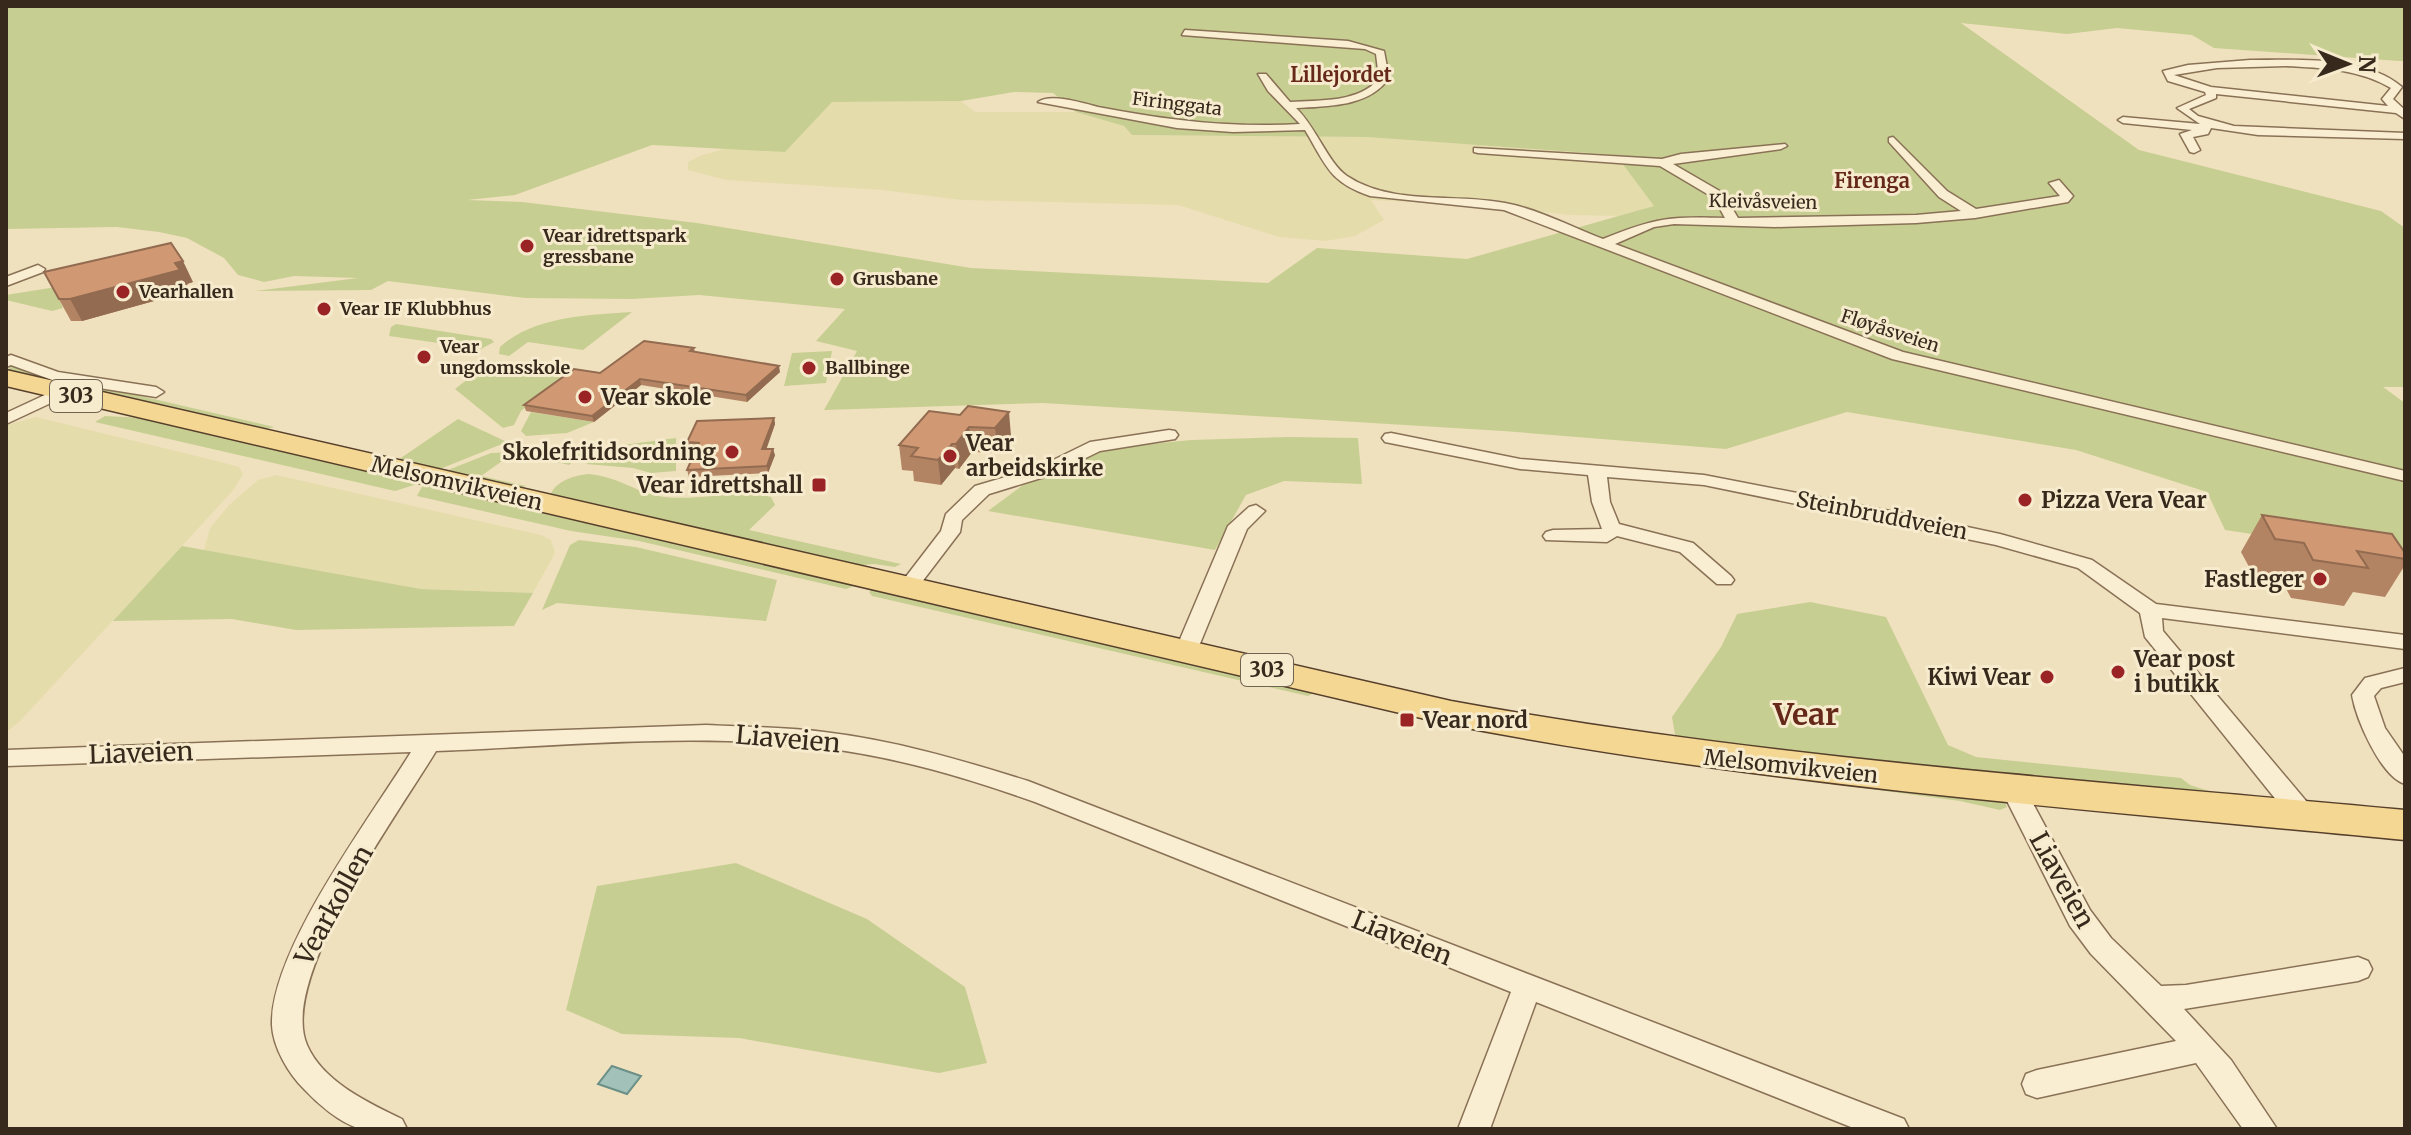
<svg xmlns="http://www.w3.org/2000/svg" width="2411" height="1135" font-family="Merriweather,serif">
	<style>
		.farmland { fill: #e5dcac }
		.green { fill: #c7ce92; fill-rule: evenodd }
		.water { fill: #a2c1b8; stroke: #698f86; stroke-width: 2 }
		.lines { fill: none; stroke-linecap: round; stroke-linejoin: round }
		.minor-casing { stroke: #897156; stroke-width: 3 }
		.primary-casing { stroke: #563f2b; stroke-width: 3 }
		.minor { fill: #faeed2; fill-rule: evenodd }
		.primary { fill: #f5d794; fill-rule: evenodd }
		.wall { fill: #b38463 }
		.shaded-wall { fill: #926b50 }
		.building { fill: #d09973; stroke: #926b50; stroke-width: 2 }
		.poi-dot { fill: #9a2425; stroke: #f7ebce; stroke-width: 3 }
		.labels { text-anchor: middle; stroke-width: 6; stroke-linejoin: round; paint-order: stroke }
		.far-street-label { font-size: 18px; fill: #37291c; stroke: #f7ebce }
		.far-poi-label { font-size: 18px; font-weight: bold; fill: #37291c; stroke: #f7ebce; text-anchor: start }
		.far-neighbourhood-label { font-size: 20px; font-weight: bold; fill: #662919; stroke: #f7ebce }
		.shield { fill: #f7ebce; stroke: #716351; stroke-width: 2 }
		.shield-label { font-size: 20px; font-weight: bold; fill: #37291c }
		.poi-label { font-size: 22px; font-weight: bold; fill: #37291c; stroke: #f7ebce; text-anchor: start }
		.street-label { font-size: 22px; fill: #37291c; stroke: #f7ebce }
		.near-street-label { font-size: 26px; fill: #37291c; stroke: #f7ebce }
		.district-label { font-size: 30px; font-weight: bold; fill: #662919; stroke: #f7ebce }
	</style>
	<rect width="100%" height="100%" fill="#f0e1be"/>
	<!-- farmland -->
	<g class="farmland">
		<polygon points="961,101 975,112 1076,112 1124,126 1133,135 1367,137 1616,155 1654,206 1621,216 1571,215 1474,205 1371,200 1384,220 1355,236 1326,241 1279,237 1178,205 961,200 882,190 726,180 688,170 688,162 700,156 727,148 785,151 832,102"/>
		<polygon points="36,417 217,461 239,467 243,474 234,489 182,546 19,722 6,732 6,425"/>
		<polygon points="276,475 541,535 551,540 555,553 533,593 421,589 204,550 210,528 229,505 258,480"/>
	</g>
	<!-- green -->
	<g class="green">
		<path d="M6,6h2399v55h-6l-185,-13 -22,-13 -75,-7 -50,6 -106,-11 178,127 242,61 24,17v159h-22l22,16v149l-20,2 -160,-24 -18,-38 -131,-42 -229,-38 -121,37 -223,-18 -460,-28 -219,7 33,-59 -41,-10 29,-32 -146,-14 -67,4 -107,-1 -137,-17 -17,9 -116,1 103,-13 -64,-2 -30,6 -26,-7 -14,-17 -37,-20 -28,-6 -42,-5 -111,2zM1014,92l39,1 23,19 48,14 8,9 235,2 249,18 38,51 -187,53 -150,-11 -49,35 -297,-15 -274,-45 -175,-21 -55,-2 48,-5 137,-50 133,7 47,-50 129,-1z"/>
		<polygon points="93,281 57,293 63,308 52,311 6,300 6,295"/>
		<path d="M632,312l-49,38 -55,-8 -19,14 -10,-2 1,-7c34,-31 89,-32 132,-35z"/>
		<polygon points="396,324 491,339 494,342 481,349 389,336 391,327"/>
		<polygon points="832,351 826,383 784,386 792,353"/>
		<polygon points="491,361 570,372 521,411 514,425 503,428 455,389"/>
		<polygon points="11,366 274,427 263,430 6,372"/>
		<polygon points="531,412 594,422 567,433 526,436 521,431"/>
		<polygon points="105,416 143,418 859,584 846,589 639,541 571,531 417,496 423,485 417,484 395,491 95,422"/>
		<polygon points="458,419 507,442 440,469 448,470 491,453 515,452 481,476 526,486 521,488 395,462"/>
		<polygon points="1288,437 1358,438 1362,484 1284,481 1246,495 1215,550 988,511 1023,485 1073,466 1101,449 1191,440"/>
		<polygon points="676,438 676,471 651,473 633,468 586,464 615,446"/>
		<polygon points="592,445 569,465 522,454 540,448"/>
		<path d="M589,474c32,3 48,20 76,23 35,4 72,-8 106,0l4,8 -26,25 152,34 -6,3 -21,-3 -22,2 -302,-69c3,-15 24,-22 39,-23z"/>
		<polygon points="579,540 636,547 777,580 766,621 557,603 542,610 570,545"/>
		<polygon points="182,546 421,589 533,593 514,626 296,630 232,619 113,621"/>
		<polygon points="874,588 1313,691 1314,693 1308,696 872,596 869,592"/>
		<polygon points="1810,602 1886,617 1948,745 1976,757 2181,778 2190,785 2225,796 1677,746 1672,717 1721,647 1737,614"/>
		<polygon points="1696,766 1996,796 2004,799 2007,807 2000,810 1960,801"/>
		<polygon points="736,863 867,919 965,987 987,1063 939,1073 739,1038 622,1034 566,1010 597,886"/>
	</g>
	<!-- water -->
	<polygon class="water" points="612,1066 641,1076 627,1094 598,1084"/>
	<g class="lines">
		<defs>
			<g id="minor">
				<path d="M1185,30l163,11 36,10 5,27c-20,29 -61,28 -93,30 20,19 32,55 51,68 45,30 107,17 158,27 33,6 67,24 98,36 51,-21 67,-23 122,-21l-11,-20 -54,-32 -182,-13 -4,-1v-4l188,11 19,-5 104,-10 2,2 -6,3 -108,15 50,29 15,25 178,-3 45,-4 -22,-14 -50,-55v-4l4,-1 54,54 29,18 84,-13 -11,-13 10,-3 14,16 -5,6 -93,16 -59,5 -141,4 -101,-3 -20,3 -39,17 288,108 502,119v10l-513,-122 -388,-149 -134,-14c-41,-14 -44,-31 -65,-66l-72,2 -56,-4 -139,-26c13,-9 44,1 60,5 67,13 132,21 202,17l-32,-33 -10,-17h8l24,28c28,-2 71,1 89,-24l-3,-24 -11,-5 -183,-14z"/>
				<path d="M2250,60c47,0 115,-5 152,27l-9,12 12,11v9l-9,-6 -180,-19v4l-27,11 9,7 36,10 171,7v6l-147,-4 -47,-7 -3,6 -15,3 7,13 -6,3 -4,-1 -10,-18 12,-4 -69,-7 -5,-3 5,-3 77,7 -23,-16 29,-13 -1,-3 -37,-11 -5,-10 25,-6zM2286,66c36,2 73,3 105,22l-9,11 6,7 -177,-19 -37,-12 43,-7z"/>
				<polygon points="38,265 45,269 43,272 6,286 6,277"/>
				<polygon points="11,355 58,372 156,387 164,392 156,397 55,381 11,365 6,367 6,357"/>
				<polygon points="62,387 68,389 70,392 68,395 6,424 6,413"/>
				<polygon points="1169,430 1175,431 1178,435 1175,439 1100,451 1051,475 989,494 962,520 960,532 915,591 901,591 898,587 941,531 946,514 975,486 1039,467 1090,442"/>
				<polygon points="1391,433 1520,459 1704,475 1916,516 2000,534 2092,560 2156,604 2405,635 2405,649 2162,618 2163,631 2312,808 2316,815 2312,822 2303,824 2294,822 2145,637 2140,613 2078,568 1996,545 1704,485 1607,477 1610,502 1619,524 1693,543 1731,576 1734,580 1731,584 1717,584 1680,552 1617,536 1607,542 1546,540 1543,536 1546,532 1553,530 1602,529 1592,502 1588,475 1520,469 1385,442 1382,438 1385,434"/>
				<polygon points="1256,505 1265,511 1247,529 1197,651 1194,656 1178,656 1175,651 1228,526 1249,507"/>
				<path d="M2405,668v14l-24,6 -7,8 11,32 20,29v27c-24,-7 -49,-65 -53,-89l13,-17z"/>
				<path d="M706,725c39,2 79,2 118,7 69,8 137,28 204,49l876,338 5,10h-53l-320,-127 -46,127h-32l53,-137 -476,-190c-68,-24 -138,-45 -211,-54 -128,-16 -260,-2 -388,3 -36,60 -158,227 -129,294 16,37 62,58 95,74l5,10c-15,0 -35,4 -49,-1 -19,-6 -40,-24 -54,-39 -15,-15 -31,-41 -32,-64 -2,-75 99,-208 139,-273l-405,14v-16z"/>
				<polygon points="2013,780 2022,783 2090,910 2111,938 2161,986 2186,985 2358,957 2368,961 2372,969 2368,977 2358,981 2184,1009 2231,1060 2277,1129 2243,1129 2196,1063 2037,1098 2026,1094 2022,1084 2026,1074 2037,1070 2176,1041 2091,954 2070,926 2001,789 2004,783"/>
			</g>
			<path id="primary" d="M6,370l1445,331c316,58 635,79 954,109v30c-319,-31 -638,-54 -954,-115l-1445,-339z"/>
		</defs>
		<!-- minor casing -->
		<use href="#minor" class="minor-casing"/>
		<!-- primary casing -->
		<use href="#primary" class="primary-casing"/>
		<!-- minor -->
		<use href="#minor" class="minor"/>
		<!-- primary -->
		<use href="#primary" class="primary"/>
	</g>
	<!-- wall -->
	<g class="wall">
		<polygon points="44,272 193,282 187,284 190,291 82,321 71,321"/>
		<polygon points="694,348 695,352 780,372 747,402 641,385 594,422 526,411 524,405 600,373"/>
		<polygon points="968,406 1011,436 998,453 972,452 959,469 955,468 941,485 914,481 913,471 902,470 899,445 960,415"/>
		<polygon points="774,418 775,424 766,449 775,455 768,473 689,477 687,470 697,449 689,449 687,442"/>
		<polygon points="2262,515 2405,553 2405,565 2385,597 2353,592 2344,606 2291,598 2282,581 2254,576 2241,552"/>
	</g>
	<!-- shaded-wall -->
	<g class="shaded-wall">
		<polygon points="183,261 193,282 187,284 190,291 82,321 70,299"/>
		<polygon points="779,366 780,372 747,402 746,395"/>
		<polygon points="640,379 641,385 594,422 592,416"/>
		<polygon points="1009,412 1011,436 998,453 995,428"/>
		<polygon points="774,418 775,424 764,456 762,449"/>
		<polygon points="969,427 972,452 959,469 956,444"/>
		<polygon points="952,444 955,468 941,485 938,460"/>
		<polygon points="773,449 775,455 768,473 767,466"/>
	</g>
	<!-- building -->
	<g class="building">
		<polygon points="171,243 183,261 175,263 180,270 70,299 59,299 44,272"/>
		<polygon points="644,341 694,348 690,351 779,366 746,395 640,379 592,416 524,405 574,369 600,373"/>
		<polygon points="968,406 1009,412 995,428 969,427 956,444 952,444 938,460 911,456 918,448 899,445 929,411 960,415"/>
		<polygon points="774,418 762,449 773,449 767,466 687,470 699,443 687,442 697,421"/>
		<polygon points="2262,515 2392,534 2405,553 2405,559 2357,551 2368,568 2313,560 2304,543 2275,539"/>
	</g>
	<!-- markers -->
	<g class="poi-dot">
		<circle cx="527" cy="246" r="8"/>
		<circle cx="837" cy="279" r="8"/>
		<circle cx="123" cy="292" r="8"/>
		<circle cx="324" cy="309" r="8"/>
		<circle cx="424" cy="357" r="8"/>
		<circle cx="809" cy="368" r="8"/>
		<circle cx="585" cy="397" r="8"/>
		<circle cx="732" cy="452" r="8"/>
		<circle cx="950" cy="456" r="8"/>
		<rect x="811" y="477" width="16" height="16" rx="4"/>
		<circle cx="2025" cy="500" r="8"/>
		<circle cx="2320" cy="579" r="8"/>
		<circle cx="2118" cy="672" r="8"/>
		<circle cx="2047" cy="677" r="8"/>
		<rect x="1399" y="712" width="16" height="16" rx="4"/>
	</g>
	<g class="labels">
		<!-- far-street labels -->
		<g class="far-street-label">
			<text transform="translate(1177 104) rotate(7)" y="6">Firinggata</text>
			<text transform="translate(1763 202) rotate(1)" y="6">Kleivåsveien</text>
			<text transform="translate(1890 331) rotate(18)" y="6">Fløyåsveien</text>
		</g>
		<!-- far-poi labels -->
		<g class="far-poi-label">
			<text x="543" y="242">Vear idrettspark<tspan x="543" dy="21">gressbane</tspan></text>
			<text x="853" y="285">Grusbane</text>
			<text x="139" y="298">Vearhallen</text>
			<text x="340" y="315">Vear IF Klubbhus</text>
			<text x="440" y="353">Vear<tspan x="440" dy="21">ungdomsskole</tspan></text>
			<text x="825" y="374">Ballbinge</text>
		</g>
		<!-- far-neighbourhood labels -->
		<g class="far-neighbourhood-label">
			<text x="1341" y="82">Lillejordet</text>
			<text x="1872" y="188">Firenga</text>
		</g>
		<!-- shield labels -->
		<g class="shield">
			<rect x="50" y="380" width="52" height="32" rx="6"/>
			<rect x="1241" y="654" width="52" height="32" rx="6"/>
		</g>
		<g class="shield-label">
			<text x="76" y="403">303</text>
			<text x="1267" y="677">303</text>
		</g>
		<!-- poi labels -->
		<g class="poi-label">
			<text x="601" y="405">Vear skole</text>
			<text x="966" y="451">Vear<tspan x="966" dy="25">arbeidskirke</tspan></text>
			<text x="716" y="460" text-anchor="end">Skolefritidsordning</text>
			<text x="803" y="493" text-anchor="end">Vear idrettshall</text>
			<text x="2041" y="508">Pizza Vera Vear</text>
			<text x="2304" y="587" text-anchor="end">Fastleger</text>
			<text x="2134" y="667">Vear post<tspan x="2134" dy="25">i butikk</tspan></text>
			<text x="2031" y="685" text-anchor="end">Kiwi Vear</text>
			<text x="1423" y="728">Vear nord</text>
		</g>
		<!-- street labels -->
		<g class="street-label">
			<text transform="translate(457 483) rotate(13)" y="8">Melsomvikveien</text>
			<text transform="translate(1882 515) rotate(11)" y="8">Steinbruddveien</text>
			<text transform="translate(1791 766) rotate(6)" y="8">Melsomvikveien</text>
		</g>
		<!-- near-street labels -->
		<g class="near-street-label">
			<text transform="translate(788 739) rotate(5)" y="9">Liaveien</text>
			<text transform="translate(141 753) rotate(-2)" y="9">Liaveien</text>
			<text transform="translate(2062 880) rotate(61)" y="9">Liaveien</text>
			<text transform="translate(334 905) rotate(-61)" y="9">Vearkollen</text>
			<text transform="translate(1402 938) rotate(22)" y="9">Liaveien</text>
		</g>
		<!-- district labels -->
		<g class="district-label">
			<text x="1806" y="725">Vear</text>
		</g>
	</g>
	<!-- border -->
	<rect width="2411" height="1135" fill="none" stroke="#37291c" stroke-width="16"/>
	<!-- north arrow -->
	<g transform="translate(2347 64) rotate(91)" stroke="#f7ebce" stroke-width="6" paint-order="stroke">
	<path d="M0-6L14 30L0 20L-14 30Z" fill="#37291c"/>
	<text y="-12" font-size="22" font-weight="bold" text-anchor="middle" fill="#37291c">N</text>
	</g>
</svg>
